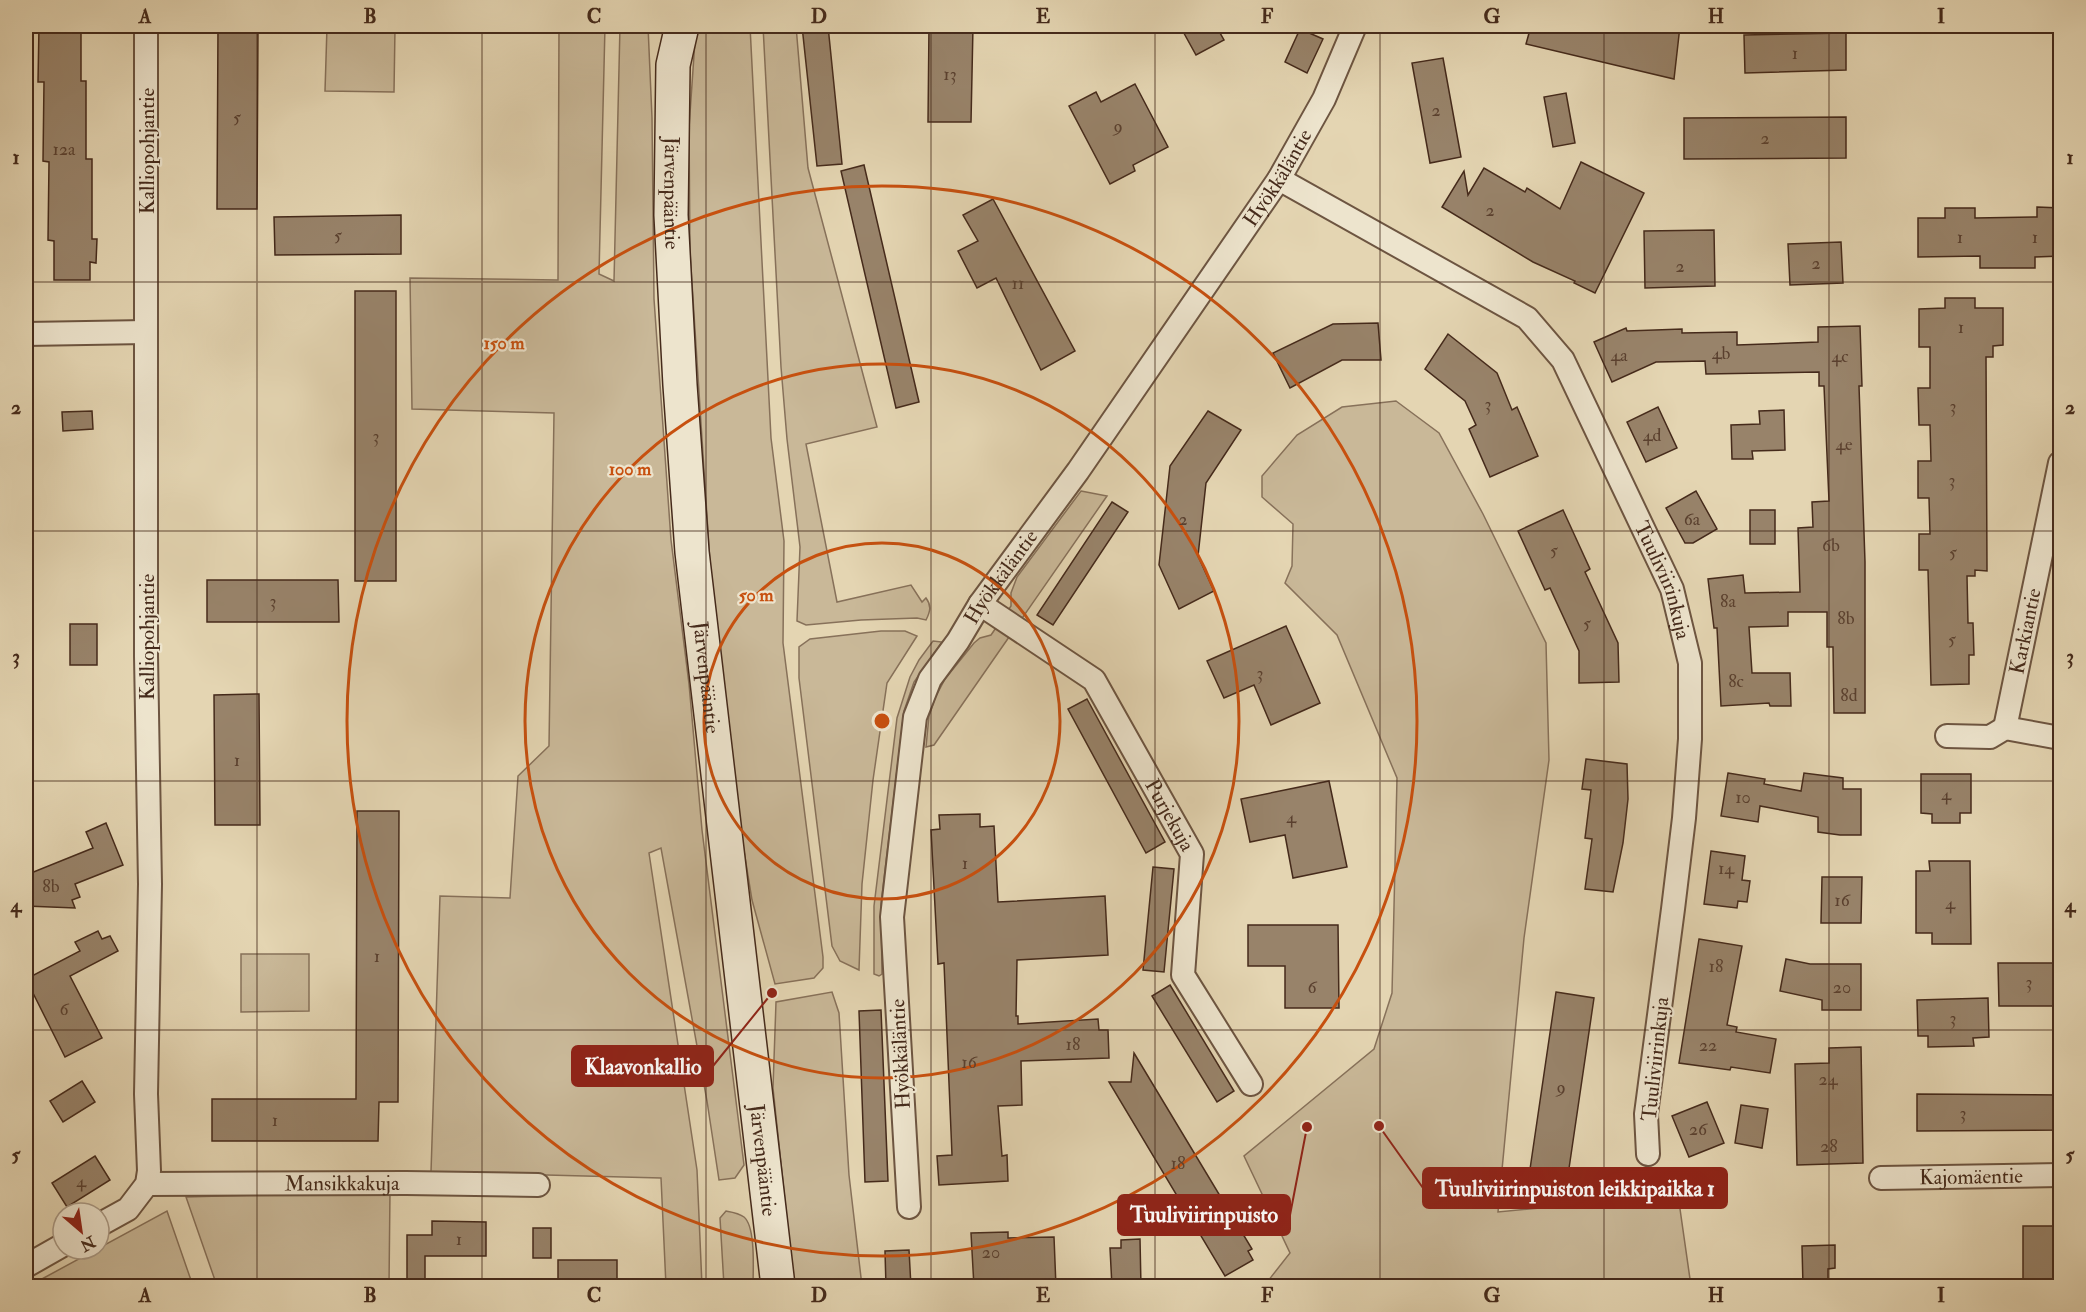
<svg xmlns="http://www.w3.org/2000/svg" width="2086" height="1312" font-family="'IM FELL Double Pica',serif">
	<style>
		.green { fill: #c9b898; stroke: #87715a; stroke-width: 1.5 }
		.building { fill: #98836a; stroke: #452a1b; stroke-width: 1.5 }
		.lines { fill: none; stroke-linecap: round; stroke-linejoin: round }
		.street-casing { stroke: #6d5541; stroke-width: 26 }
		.secondary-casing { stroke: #452a1b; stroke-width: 36 }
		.street { stroke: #ede4cd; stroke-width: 22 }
		.secondary { stroke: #ede4cd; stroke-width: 33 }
		.grid { fill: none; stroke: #452a1b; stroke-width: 1.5; stroke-opacity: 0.55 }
		.ring { fill: none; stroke: #c7500f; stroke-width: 3 }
		.labels { text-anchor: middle; stroke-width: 4.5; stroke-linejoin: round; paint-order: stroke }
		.number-label { font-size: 18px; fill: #5a402f }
		.street-label { font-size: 21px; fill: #452a1b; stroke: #ede4cd }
		.centre { fill: #c7500f; stroke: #ede4cd; stroke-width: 3 }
		.ring-label { font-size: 18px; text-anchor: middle; font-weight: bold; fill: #c7500f; stroke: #ede4cd; stroke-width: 4.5; stroke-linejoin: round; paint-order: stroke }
		.leader { fill: none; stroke: #8f2418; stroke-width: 2 }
		.callout-dot { fill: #8f2418; stroke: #ede4cd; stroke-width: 2 }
		.callout { fill: #8f2418; stroke: #8f2418; stroke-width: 2 }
		.callout-label { font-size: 22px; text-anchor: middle; font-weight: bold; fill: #fff }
		.neatline { fill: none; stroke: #452a1b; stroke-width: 2 }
		.grid-label { font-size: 20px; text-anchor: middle; font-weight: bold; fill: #452a1b }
	</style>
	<rect width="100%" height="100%" fill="#e4d5b2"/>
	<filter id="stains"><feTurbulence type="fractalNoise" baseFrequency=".00333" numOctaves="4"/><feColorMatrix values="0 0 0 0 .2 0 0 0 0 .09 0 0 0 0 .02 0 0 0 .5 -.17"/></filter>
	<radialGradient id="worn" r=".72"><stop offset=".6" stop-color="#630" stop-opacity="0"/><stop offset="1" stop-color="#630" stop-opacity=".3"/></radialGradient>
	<!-- green -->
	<g class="green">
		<polygon points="559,26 605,26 599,274 614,281 620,26 648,26 652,118 654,299 671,540 689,684 702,830 744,1165 735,1178 719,1180 707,1101 661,848 649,853 697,1170 702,1286 666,1286 661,1178 431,1172 440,896 510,898 518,776 549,746 554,413 412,409 410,278 558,280"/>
		<polygon points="696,26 750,26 771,438 784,541 783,643 823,957 823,968 814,978 775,984 752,900 740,826 710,563 690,252 689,128"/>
		<path d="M763,26h33l12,142 69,259 -71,17 31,158 74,-17 11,17 4,-4c6,8 4,14 0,22l-9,-2 -56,2 -55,5 -9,-4 3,-74 -13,-108 -6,-72z"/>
		<polygon points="327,27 395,28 394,92 325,91"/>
		<polygon points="1396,401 1439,433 1483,514 1546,643 1549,760 1524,938 1498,1212 1678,1195 1691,1286 1264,1286 1290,1253 1244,1156 1374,1049 1392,993 1397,778 1337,635 1285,583 1292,566 1293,524 1262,497 1262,476 1297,435 1342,407"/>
		<polygon points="1081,491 1107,496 934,745 926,747 929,716 935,698 945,679 974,643 980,638 991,635 1011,606 1011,593 1017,577"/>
		<polygon points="881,631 905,631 917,636 887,683 873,780 862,884 859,970 840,961 832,946 799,678 799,647 810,639"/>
		<polygon points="933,641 942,642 914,682 904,711 881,904 882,974 879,976 874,974 874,906 897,718 910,677 919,660"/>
		<polygon points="241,954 309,954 309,1011 241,1012"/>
		<polygon points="832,992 839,1013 849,1175 862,1286 794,1286 773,1088 776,1002"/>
		<polygon points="390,1191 389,1286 217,1286 186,1197"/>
		<polygon points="167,1211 193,1286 29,1286"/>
		<path d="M726,1211c6,1 13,2 18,6 12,10 9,54 9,69h-29l-4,-68z"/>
	</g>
	<!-- building -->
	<g class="building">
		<polygon points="39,26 81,26 81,81 86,81 86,159 92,159 92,239 97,239 96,263 90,262 90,280 54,280 54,241 48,240 49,162 43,161 44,82 38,82"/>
		<polygon points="218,26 258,26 257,209 217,209"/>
		<polygon points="802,26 828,26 842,164 817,166"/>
		<polygon points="929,26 973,26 971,122 928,122"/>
		<polygon points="1180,26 1216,26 1224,40 1196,55"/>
		<polygon points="1531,26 1680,26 1674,79 1526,44"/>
		<polygon points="1300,29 1323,39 1307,73 1285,62"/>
		<polygon points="1846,33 1846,70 1745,73 1744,35"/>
		<polygon points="1443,58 1461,157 1430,163 1412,63"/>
		<polygon points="1135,84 1168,147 1133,165 1135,171 1110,184 1069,106 1096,92 1101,102"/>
		<polygon points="1566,93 1575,143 1553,147 1544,97"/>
		<polygon points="1846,117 1846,158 1684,159 1684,118"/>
		<polygon points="1581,162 1644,193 1595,293 1574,283 1575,281 1533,262 1442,207 1464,171 1468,195 1484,168 1525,192 1527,188 1560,209"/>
		<polygon points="864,165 919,402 896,408 841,171"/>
		<polygon points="993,199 1075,351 1041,370 996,278 977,288 958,251 978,241 963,215"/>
		<polygon points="2037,207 2061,208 2061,256 2035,257 2035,268 1980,268 1980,256 1918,257 1918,218 1945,218 1945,208 1975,208 1975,218 2037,217"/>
		<polygon points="401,215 401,254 275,255 274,217"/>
		<polygon points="1714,230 1715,286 1645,288 1644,231"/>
		<polygon points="1841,242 1843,283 1790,285 1788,244"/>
		<rect x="355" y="291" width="41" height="290"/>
		<polygon points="1945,298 1975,298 1975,308 2003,308 2003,345 1993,346 1993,357 1986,357 1987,571 1975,570 1975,576 1967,576 1968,623 1973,623 1974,655 1969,655 1969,684 1931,685 1928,570 1919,570 1919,534 1930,534 1929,498 1918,498 1918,461 1931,461 1930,425 1919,425 1918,388 1930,388 1930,347 1919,347 1919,309 1945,308"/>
		<polygon points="1378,323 1381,360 1342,360 1290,388 1273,353 1333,324"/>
		<polygon points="1860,326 1862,386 1859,386 1865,562 1865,713 1834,713 1833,647 1827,647 1827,612 1788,612 1788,626 1749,627 1752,673 1790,673 1791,706 1770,706 1769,703 1721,706 1717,628 1714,628 1708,579 1743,575 1745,593 1800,592 1798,528 1813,527 1812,502 1829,501 1824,386 1819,386 1819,372 1706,374 1705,361 1656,362 1612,382 1594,342 1626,328 1627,331 1682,329 1682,333 1737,332 1737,345 1818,342 1818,327"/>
		<polygon points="1448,334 1497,373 1512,410 1517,407 1538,456 1490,477 1469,429 1476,425 1465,401 1425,369"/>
		<polygon points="1658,407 1677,448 1646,462 1627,422"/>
		<polygon points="1784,410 1785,450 1752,451 1753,459 1732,459 1731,425 1760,424 1759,411"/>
		<polygon points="92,411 93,429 63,431 62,412"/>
		<polygon points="1208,411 1241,430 1206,483 1198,556 1214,591 1179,609 1159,565 1170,466"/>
		<polygon points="1696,491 1717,529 1693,543 1685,543 1666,508"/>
		<polygon points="1112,502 1128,512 1053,625 1037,615"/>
		<polygon points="1563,510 1590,569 1585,572 1618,643 1619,682 1579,683 1579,651 1550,588 1545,590 1518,531"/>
		<rect x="1750" y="510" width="25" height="34"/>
		<polygon points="207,580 338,580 339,622 207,622"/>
		<rect x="70" y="624" width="27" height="41"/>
		<polygon points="1286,626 1320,703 1271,725 1254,685 1224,698 1207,661"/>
		<polygon points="259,694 260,825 215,825 214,695"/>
		<polygon points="1087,699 1165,842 1146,853 1068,709"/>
		<polygon points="1586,759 1627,764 1628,799 1623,843 1613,892 1585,889 1592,839 1585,838 1591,790 1582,789"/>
		<polygon points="1728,773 1765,779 1764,784 1801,791 1804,773 1843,778 1843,789 1861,789 1861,835 1840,835 1818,832 1818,817 1760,806 1758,822 1721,816"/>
		<polygon points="1921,774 1971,774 1971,813 1960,813 1960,823 1932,823 1932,814 1921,813"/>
		<polygon points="1329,781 1347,867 1293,878 1285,835 1250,842 1241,799"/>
		<polygon points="357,811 399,811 398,1102 379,1102 378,1141 212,1141 212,1099 356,1099"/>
		<polygon points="980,814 980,827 994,826 998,902 1105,896 1108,955 1017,960 1016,1016 1018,1016 1018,1024 1098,1019 1099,1030 1108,1030 1109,1058 1021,1061 1022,1105 998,1106 1002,1156 1007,1155 1008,1181 939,1185 937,1156 952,1155 944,963 938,964 931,830 940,829 939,815"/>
		<polygon points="106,823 123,865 75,884 80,897 72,900 75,908 26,906 26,875 93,848 86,832"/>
		<polygon points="1711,851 1745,856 1742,880 1750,881 1747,902 1738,901 1737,908 1704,904"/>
		<polygon points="1929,861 1970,861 1971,944 1932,944 1932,933 1916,933 1916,871 1930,871"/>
		<polygon points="1153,867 1174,869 1164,972 1143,970"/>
		<polygon points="1822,877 1862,877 1861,923 1821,923"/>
		<polygon points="1248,925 1338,925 1339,1008 1285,1008 1285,966 1248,966"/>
		<polygon points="98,931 102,939 110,936 118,951 70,976 102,1038 65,1057 26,979 80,951 75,942"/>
		<polygon points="1699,939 1742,946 1727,1025 1737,1027 1736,1032 1776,1039 1770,1073 1731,1067 1730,1070 1679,1063"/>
		<polygon points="1786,959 1810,964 1861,964 1861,1010 1822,1010 1822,1000 1780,991"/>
		<polygon points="1998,963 2061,963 2061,1001 2055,1001 2055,1006 1999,1006"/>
		<polygon points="1170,985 1234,1091 1217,1102 1152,996"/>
		<polygon points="1556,992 1594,998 1567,1182 1529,1176"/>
		<polygon points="1988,998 1989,1037 1973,1038 1974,1046 1928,1047 1928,1036 1918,1036 1917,1000"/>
		<polygon points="881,1010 888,1181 865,1182 859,1011"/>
		<polygon points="1861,1047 1863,1163 1797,1165 1795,1064 1829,1063 1829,1048"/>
		<polygon points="1134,1053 1252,1249 1248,1251 1253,1260 1225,1276 1109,1082 1131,1082"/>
		<polygon points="82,1081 95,1102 63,1122 50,1101"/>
		<polygon points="1917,1094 2061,1095 2061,1130 1917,1131"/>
		<polygon points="1707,1102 1724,1143 1689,1157 1672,1116"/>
		<polygon points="1741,1105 1768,1109 1762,1148 1735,1143"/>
		<polygon points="95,1156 110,1180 67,1207 52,1183"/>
		<polygon points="432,1221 486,1222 486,1256 425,1256 425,1286 407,1286 407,1235 432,1235"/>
		<rect x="2023" y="1226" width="38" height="61"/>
		<rect x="533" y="1228" width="18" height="30"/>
		<polygon points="1008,1232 1008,1238 1054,1237 1056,1287 974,1287 971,1233"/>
		<polygon points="1140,1239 1141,1287 1112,1287 1110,1248 1121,1248 1121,1240"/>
		<polygon points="1835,1245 1835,1268 1828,1269 1828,1285 1803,1286 1802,1246"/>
		<polygon points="909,1250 911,1287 886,1287 885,1251"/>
		<rect x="558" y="1260" width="59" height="27"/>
	</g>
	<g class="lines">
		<defs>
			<g id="street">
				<path id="s1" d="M1279,179l248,139 36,42 109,229 18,74v76l-6,79 -11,91 -27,205 2,40"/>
				<polyline points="26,334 146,332"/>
				<path id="s2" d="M980,604l114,76 98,174 -9,121 68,109"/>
				<path id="s3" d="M2005,728l55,-265"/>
				<polyline points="1947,736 1990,737 2005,728 2060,738"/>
				<path id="s4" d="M1881,1178l179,-3"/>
				<path id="s5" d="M147,1184l259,-1 132,2"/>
				<path id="s6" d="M909,1207l-17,-290 23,-200 15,-38 28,-38 22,-37 98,-133 201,-292 45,-80 31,-73"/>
				<polyline points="99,1225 128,1209 147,1184 149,1171 146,1094 150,884 146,656 146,26"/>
				<polyline points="26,1266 63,1245"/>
			</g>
			<g id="secondary">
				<path id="s7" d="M682,26l-9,39 -2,150 9,170 12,167 86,734"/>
			</g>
		</defs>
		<!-- street casing -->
		<use href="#street" class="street-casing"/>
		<!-- secondary casing -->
		<use href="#secondary" class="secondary-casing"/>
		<!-- street -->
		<use href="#street" class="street"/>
		<!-- secondary -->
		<use href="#secondary" class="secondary"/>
	</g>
	<!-- grid -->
	<path class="grid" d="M257,26v1260M482,26v1260M706,26v1260M931,26v1260M1155,26v1260M1380,26v1260M1604,26v1260M1829,26v1260M26,282h2034M26,531h2034M26,781h2034M26,1030h2034"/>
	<!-- distance rings -->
	<g class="ring">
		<circle cx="882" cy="721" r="178"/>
		<circle cx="882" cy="721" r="357"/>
		<circle cx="882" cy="721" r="535"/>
	</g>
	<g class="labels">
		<!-- number labels -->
		<g class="number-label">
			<text x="1795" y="59">1</text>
			<text x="950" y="80">13</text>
			<text x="1436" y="116">2</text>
			<text x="237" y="123">5</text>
			<text x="1118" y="132">9</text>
			<text x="1765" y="144">2</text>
			<text x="64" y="155">12a</text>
			<text x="1490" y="216">2</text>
			<text x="338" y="241">5</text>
			<text x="1960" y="243">1</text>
			<text x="2035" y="243">1</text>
			<text x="1816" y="269">2</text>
			<text x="1680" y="272">2</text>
			<text x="1018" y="289">11</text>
			<text x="1961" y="333">1</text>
			<text x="1721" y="359">4b</text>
			<text x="1619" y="361">4a</text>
			<text x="1840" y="362">4c</text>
			<text x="1488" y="410">3</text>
			<text x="1953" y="412">3</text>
			<text x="1652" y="441">4d</text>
			<text x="376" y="442">3</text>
			<text x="1844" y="450">4e</text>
			<text x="1952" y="486">3</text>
			<text x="1183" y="525">2</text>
			<text x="1692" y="525">6a</text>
			<text x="1831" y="551">6b</text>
			<text x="1554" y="556">5</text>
			<text x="1953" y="558">5</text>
			<text x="273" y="607">3</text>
			<text x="1728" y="607">8a</text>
			<text x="1846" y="624">8b</text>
			<text x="1587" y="629">5</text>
			<text x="1952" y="645">5</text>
			<text x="1260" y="679">3</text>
			<text x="1736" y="687">8c</text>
			<text x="1849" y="701">8d</text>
			<text x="237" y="766">1</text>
			<text x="1946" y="800">4</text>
			<text x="1743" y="803">10</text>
			<text x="1291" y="823">4</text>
			<text x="965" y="869">1</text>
			<text x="1726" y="874">14</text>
			<text x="51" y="892">8b</text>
			<text x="1842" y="906">16</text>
			<text x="1950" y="909">4</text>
			<text x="377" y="962">1</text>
			<text x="1716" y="972">18</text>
			<text x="2029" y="988">3</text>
			<text x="1312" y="993">6</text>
			<text x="1842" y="993">20</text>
			<text x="64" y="1015">6</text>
			<text x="1953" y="1024">3</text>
			<text x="1073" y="1050">18</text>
			<text x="1708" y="1051">22</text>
			<text x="969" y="1068">16</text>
			<text x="1828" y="1085">24</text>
			<text x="1561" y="1093">9</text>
			<text x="1963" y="1119">3</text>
			<text x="275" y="1126">1</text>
			<text x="1698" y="1135">26</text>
			<text x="1829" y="1152">28</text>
			<text x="1178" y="1169">18</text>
			<text x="81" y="1187">4</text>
			<text x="459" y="1245">1</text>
			<text x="991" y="1258">20</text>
		</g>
		<!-- street labels -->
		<g class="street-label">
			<text transform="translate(147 151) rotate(-90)" y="7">Kalliopohjantie</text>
			<text dy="7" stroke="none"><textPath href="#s6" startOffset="1143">Hyökkäläntie</textPath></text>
			<text dy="7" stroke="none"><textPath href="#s7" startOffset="168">Järvenpääntie</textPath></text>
			<text dy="7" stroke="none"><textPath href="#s6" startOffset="657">Hyökkäläntie</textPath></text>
			<text dy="7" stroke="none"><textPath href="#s1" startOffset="582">Tuuliviirinkuja</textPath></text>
			<text dy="7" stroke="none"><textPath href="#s3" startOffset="99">Karkiantie</textPath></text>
			<text transform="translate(147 637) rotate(-90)" y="7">Kalliopohjantie</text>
			<text dy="7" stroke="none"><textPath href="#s7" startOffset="654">Järvenpääntie</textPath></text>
			<text dy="7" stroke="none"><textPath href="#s2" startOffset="292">Purjekuja</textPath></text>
			<text transform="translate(900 1054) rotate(-93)" y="7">Hyökkäläntie</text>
			<text transform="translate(1655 1059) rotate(-84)" y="7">Tuuliviirinkuja</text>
			<text dy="7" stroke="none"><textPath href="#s7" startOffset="1140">Järvenpääntie</textPath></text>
			<text dy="7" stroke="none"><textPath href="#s4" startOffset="90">Kajomäentie</textPath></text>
			<text dy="7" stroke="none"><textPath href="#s5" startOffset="195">Mansikkakuja</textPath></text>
		</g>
	</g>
	<circle cx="882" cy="721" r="9" class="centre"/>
	<g class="ring-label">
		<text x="504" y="349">150 m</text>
		<text x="630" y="475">100 m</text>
		<text x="756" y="601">50 m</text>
	</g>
	<!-- callouts -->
	<path class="leader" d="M772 993L713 1066M1379 1126L1423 1188M1307 1127L1290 1215"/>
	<g class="callout-dot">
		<circle cx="772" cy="993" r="6"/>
		<circle cx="1379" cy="1126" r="6"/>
		<circle cx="1307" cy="1127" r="6"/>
	</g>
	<g class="callout">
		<rect x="572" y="1046" width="141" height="40" rx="6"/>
		<rect x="1423" y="1168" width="304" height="40" rx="6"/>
		<rect x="1118" y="1195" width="172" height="40" rx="6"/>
	</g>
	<g class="callout-label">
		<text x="643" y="1074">Klaavonkallio</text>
		<text x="1575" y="1196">Tuuliviirinpuiston leikkipaikka 1</text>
		<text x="1204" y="1222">Tuuliviirinpuisto</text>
	</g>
	<!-- margin -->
	<rect width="2086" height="1312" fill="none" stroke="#e4d5b2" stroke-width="66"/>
	<!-- north arrow -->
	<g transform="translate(81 1231) rotate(151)"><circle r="28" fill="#ede4cd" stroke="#aa9a86" stroke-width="1.5"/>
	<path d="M0-4.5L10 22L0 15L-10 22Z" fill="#8f2418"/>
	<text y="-9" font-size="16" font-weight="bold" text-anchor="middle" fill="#452a1b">N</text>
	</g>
	<rect x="33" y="33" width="2020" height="1246" class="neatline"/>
	<g class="grid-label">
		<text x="145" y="23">A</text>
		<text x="370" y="23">B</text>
		<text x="594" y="23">C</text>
		<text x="819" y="23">D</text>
		<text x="1043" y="23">E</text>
		<text x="1267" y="23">F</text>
		<text x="1492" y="23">G</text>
		<text x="1716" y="23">H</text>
		<text x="1941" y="23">I</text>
		<text x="16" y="164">1</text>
		<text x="2070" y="164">1</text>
		<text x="16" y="414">2</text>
		<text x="2070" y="414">2</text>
		<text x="16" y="663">3</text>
		<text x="2070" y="663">3</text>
		<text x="16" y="912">4</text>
		<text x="2070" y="912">4</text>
		<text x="16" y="1161">5</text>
		<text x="2070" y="1161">5</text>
		<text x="145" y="1302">A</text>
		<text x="370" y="1302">B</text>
		<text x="594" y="1302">C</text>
		<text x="819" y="1302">D</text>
		<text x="1043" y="1302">E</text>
		<text x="1267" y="1302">F</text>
		<text x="1492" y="1302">G</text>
		<text x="1716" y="1302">H</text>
		<text x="1941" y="1302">I</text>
	</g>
	<rect width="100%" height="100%" filter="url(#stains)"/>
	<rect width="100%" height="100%" fill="url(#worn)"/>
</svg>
